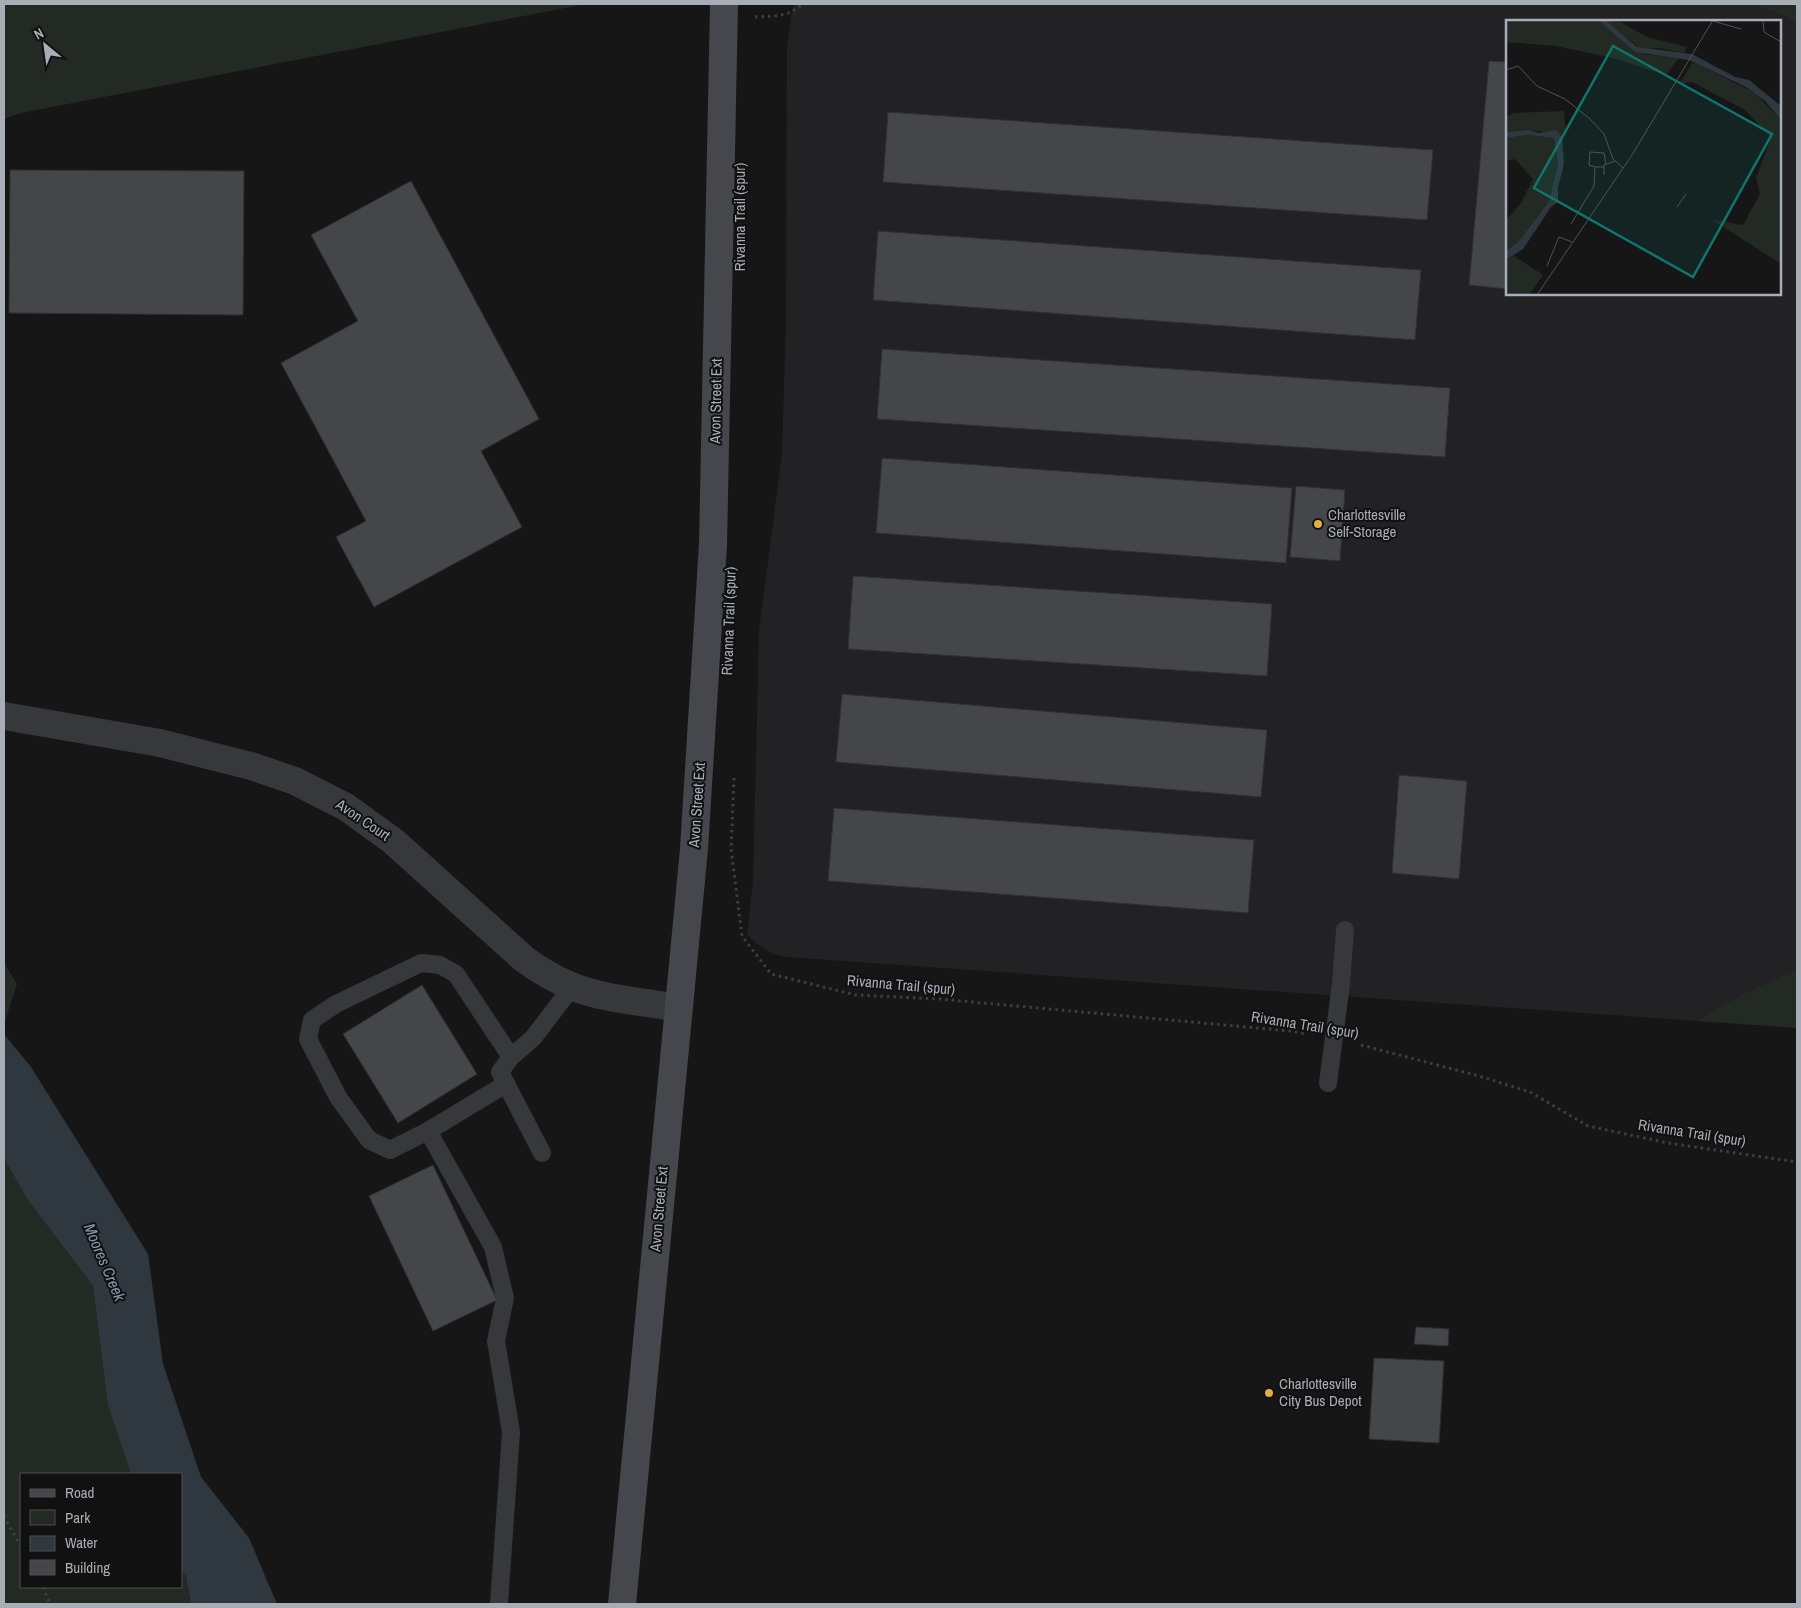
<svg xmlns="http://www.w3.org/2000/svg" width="1801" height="1608" font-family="'Archivo Narrow',sans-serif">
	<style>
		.built { fill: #222224; fill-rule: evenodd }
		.green { fill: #222a23 }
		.water { fill: #30383f }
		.building { fill: #45464a; stroke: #303033 }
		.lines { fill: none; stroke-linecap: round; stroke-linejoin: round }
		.path { stroke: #3d3f43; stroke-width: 3; stroke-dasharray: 2.5 4; stroke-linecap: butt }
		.lane { stroke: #37383c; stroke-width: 18 }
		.street { stroke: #37383c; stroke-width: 28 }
		.secondary { stroke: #45474c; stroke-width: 28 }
		.poi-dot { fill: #e2ae43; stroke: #111112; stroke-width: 2 }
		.labels { text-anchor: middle; stroke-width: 4; stroke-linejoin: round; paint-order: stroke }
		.street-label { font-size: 15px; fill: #a9adb6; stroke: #111112 }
		.poi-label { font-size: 15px; fill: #a9adb6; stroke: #111112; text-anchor: start }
		.water-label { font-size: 16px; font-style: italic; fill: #8399ae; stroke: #111112 }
		.inset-road { fill: none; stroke: #515257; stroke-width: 1 }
		.view { fill: #0f766e; fill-opacity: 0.15; stroke: #0f766e; stroke-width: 2.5 }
		.inset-edge { fill: none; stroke: #a9adb6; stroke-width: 2.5 }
	</style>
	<rect width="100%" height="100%" fill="#161617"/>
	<!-- built -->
	<path class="built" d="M793,4h1004v1024l-1011,-71 -13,-3 -17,-11 -9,-9 6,-51 6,-252 23,-178 4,-133 1,-274zM1507,21h273v273h-273z"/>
	<!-- green -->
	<g class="green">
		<polygon points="4,4 586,4 21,113 4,119"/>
		<polygon points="1751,4 1797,4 1797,22 1774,11"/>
		<polygon points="4,963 17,984 4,1024"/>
		<path d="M1797,970v58l-98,-7c30,-22 64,-36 98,-51z"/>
		<polygon points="4,1158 27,1199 93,1286 108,1406 131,1474 21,1474 21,1587 181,1587 181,1569 186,1577 191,1604 4,1604"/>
	</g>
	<!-- water -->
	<polygon class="water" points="4,1034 31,1067 148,1254 163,1364 201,1477 249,1538 277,1604 191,1604 186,1577 181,1569 181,1474 131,1474 108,1406 93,1286 27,1199 4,1158"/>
	<!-- building -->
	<g class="building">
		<polygon points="1489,61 1507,62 1507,289 1469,285"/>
		<polygon points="888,112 1433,150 1427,220 883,182"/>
		<polygon points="10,170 244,171 243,315 9,313"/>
		<polygon points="411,181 539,419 481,451 522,527 374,607 336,537 366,521 281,363 358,321 311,235"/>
		<polygon points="878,231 1421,270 1415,340 873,300"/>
		<polygon points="882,349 1450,388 1445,457 877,419"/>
		<polygon points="882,458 1292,488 1286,563 876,533"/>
		<polygon points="1296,486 1345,490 1340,561 1290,557"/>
		<polygon points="853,576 1272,604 1267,676 848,649"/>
		<polygon points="842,694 1267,730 1261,797 836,762"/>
		<polygon points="1399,775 1467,781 1459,879 1392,873"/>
		<polygon points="834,808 1254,840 1248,913 828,881"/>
		<polygon points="422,985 477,1074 398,1123 343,1034"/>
		<polygon points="433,1165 497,1300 433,1331 369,1196"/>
		<polygon points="1416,1327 1449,1329 1448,1346 1414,1344"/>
		<polygon points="1374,1358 1444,1361 1439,1443 1369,1439"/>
	</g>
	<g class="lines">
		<!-- path -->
		<g class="path">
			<path d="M755,17c17,-1 35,0 47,-13"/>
			<polyline points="734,778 731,849 742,936 771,974 856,995 940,999 1290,1031 1306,1034"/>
			<polyline points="1361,1045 1479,1076 1530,1092 1588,1126 1668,1143 1797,1162"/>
			<polyline points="4,1516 21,1547"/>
			<polyline points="43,1587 50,1604"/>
		</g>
		<!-- lane -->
		<g class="lane">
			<polyline points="1328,1083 1341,984 1345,930"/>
			<polyline points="428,1131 390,1150 369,1140 338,1097 308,1039 312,1020 336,1004 421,963 440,965 456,974 511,1057"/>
			<polyline points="542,1153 500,1072 511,1057 533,1038 572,987"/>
			<polyline points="499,1604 511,1432 496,1341 505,1298 493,1247 428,1131 506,1084"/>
		</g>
		<!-- street -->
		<path class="street" d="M4,716l156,27 91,23 44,15 51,26 47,34 131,118c15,11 30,20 47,27 31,13 74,16 107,22"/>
		<!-- secondary -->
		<polyline class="secondary" points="622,1604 694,849 713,544 724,4"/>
	</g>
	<!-- markers -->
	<g class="poi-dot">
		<circle cx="1318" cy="524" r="5"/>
		<circle cx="1269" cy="1393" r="5"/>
	</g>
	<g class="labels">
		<!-- street labels -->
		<g class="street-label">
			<text transform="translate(740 217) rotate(-90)" y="5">Rivanna Trail (spur)</text>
			<text transform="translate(716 401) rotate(-89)" y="5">Avon Street Ext</text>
			<text transform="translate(729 621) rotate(-88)" y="5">Rivanna Trail (spur)</text>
			<text transform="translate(697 805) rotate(-86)" y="5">Avon Street Ext</text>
			<text transform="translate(363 820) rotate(34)" y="5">Avon Court</text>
			<text transform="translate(901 985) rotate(5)" y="5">Rivanna Trail (spur)</text>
			<text transform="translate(1305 1025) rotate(9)" y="5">Rivanna Trail (spur)</text>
			<text transform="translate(1692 1133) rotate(9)" y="5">Rivanna Trail (spur)</text>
			<text transform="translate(659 1209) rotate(-85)" y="5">Avon Street Ext</text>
		</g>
		<!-- poi labels -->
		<g class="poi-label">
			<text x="1328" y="520">Charlottesville<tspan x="1328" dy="17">Self-Storage</tspan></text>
			<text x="1279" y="1389">Charlottesville<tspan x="1279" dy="17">City Bus Depot</tspan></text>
		</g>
		<!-- water labels -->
		<g class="water-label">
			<text transform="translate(105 1262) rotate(67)" y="6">Moores Creek</text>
		</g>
	</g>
	<!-- overview -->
	<g transform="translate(1506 20)">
		<rect width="275" height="275" fill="#161617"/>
		<path d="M0,0h92l44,34 37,4 -13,17 -57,-18 -53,-11 -50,-4zM99,0h12l30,17 40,10 -3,6 -25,-5 -18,1zM187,42l62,31 26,27v144l-68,-44 30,5 17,-31 -4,-16 15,-40 -26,-28 -53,-28 -13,2zM58,91l2,23 -4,3 -2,-3 -30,-4 -24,2v-15l8,-4zM22,115l26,3 4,26 -9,37 -29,39 -14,11v-31l15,-17 12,-24 -18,-20 -9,2v-23zM8,236l29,19 -14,20h-23v-35z" fill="#222a23"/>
		<path d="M92,0h8l31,27 55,7 43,23 14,3 32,26v14l-16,-19 -19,-14 -57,-27 -54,-8zM24,110l9,3 17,-3 6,7 2,27 -6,23v15l-7,5 -28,42 -17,11v-9l14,-11 29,-39 9,-37 -4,-26 -26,-3 -22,3v-6z" fill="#30383f"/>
		<path class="inset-road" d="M257,0l1,12 17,10M207,1l28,8M0,50l12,-4 19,20 28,13 25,20 14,15 9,25 10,9M89,147l-6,-2 1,-13 14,1 2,12M98,155v-10l11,-4M171,187l9,-13M65,204l23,-38 1,-19h9M41,246l12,-29 13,5M31,275l95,-140 81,-135"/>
		<path class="view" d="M107,26l159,88 -79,143 -159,-89z"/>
		<rect width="275" height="275" class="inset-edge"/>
	</g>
	<!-- border -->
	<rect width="1801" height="1608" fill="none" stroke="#a9adb6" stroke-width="10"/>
	<!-- legend -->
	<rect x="20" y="1473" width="162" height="115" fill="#111112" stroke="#4e4f54"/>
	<rect x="30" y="1489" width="25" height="8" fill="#45474c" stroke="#4e4f54"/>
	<text x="65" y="1498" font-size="15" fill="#a9adb6">Road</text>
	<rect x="30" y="1510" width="25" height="15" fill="#222a23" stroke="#4e4f54"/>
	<text x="65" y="1523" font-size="15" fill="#a9adb6">Park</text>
	<rect x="30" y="1536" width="25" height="15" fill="#30383f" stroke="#4e4f54"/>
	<text x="65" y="1548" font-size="15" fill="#a9adb6">Water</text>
	<rect x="30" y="1560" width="25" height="15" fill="#45464a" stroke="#4e4f54"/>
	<text x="65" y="1573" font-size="15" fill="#a9adb6">Building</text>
	<!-- north arrow -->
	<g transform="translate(45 45) rotate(331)" stroke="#111112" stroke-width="4" paint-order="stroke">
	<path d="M0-4L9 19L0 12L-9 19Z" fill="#a9adb6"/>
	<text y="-8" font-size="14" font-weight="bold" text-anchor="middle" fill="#a9adb6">N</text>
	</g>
</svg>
